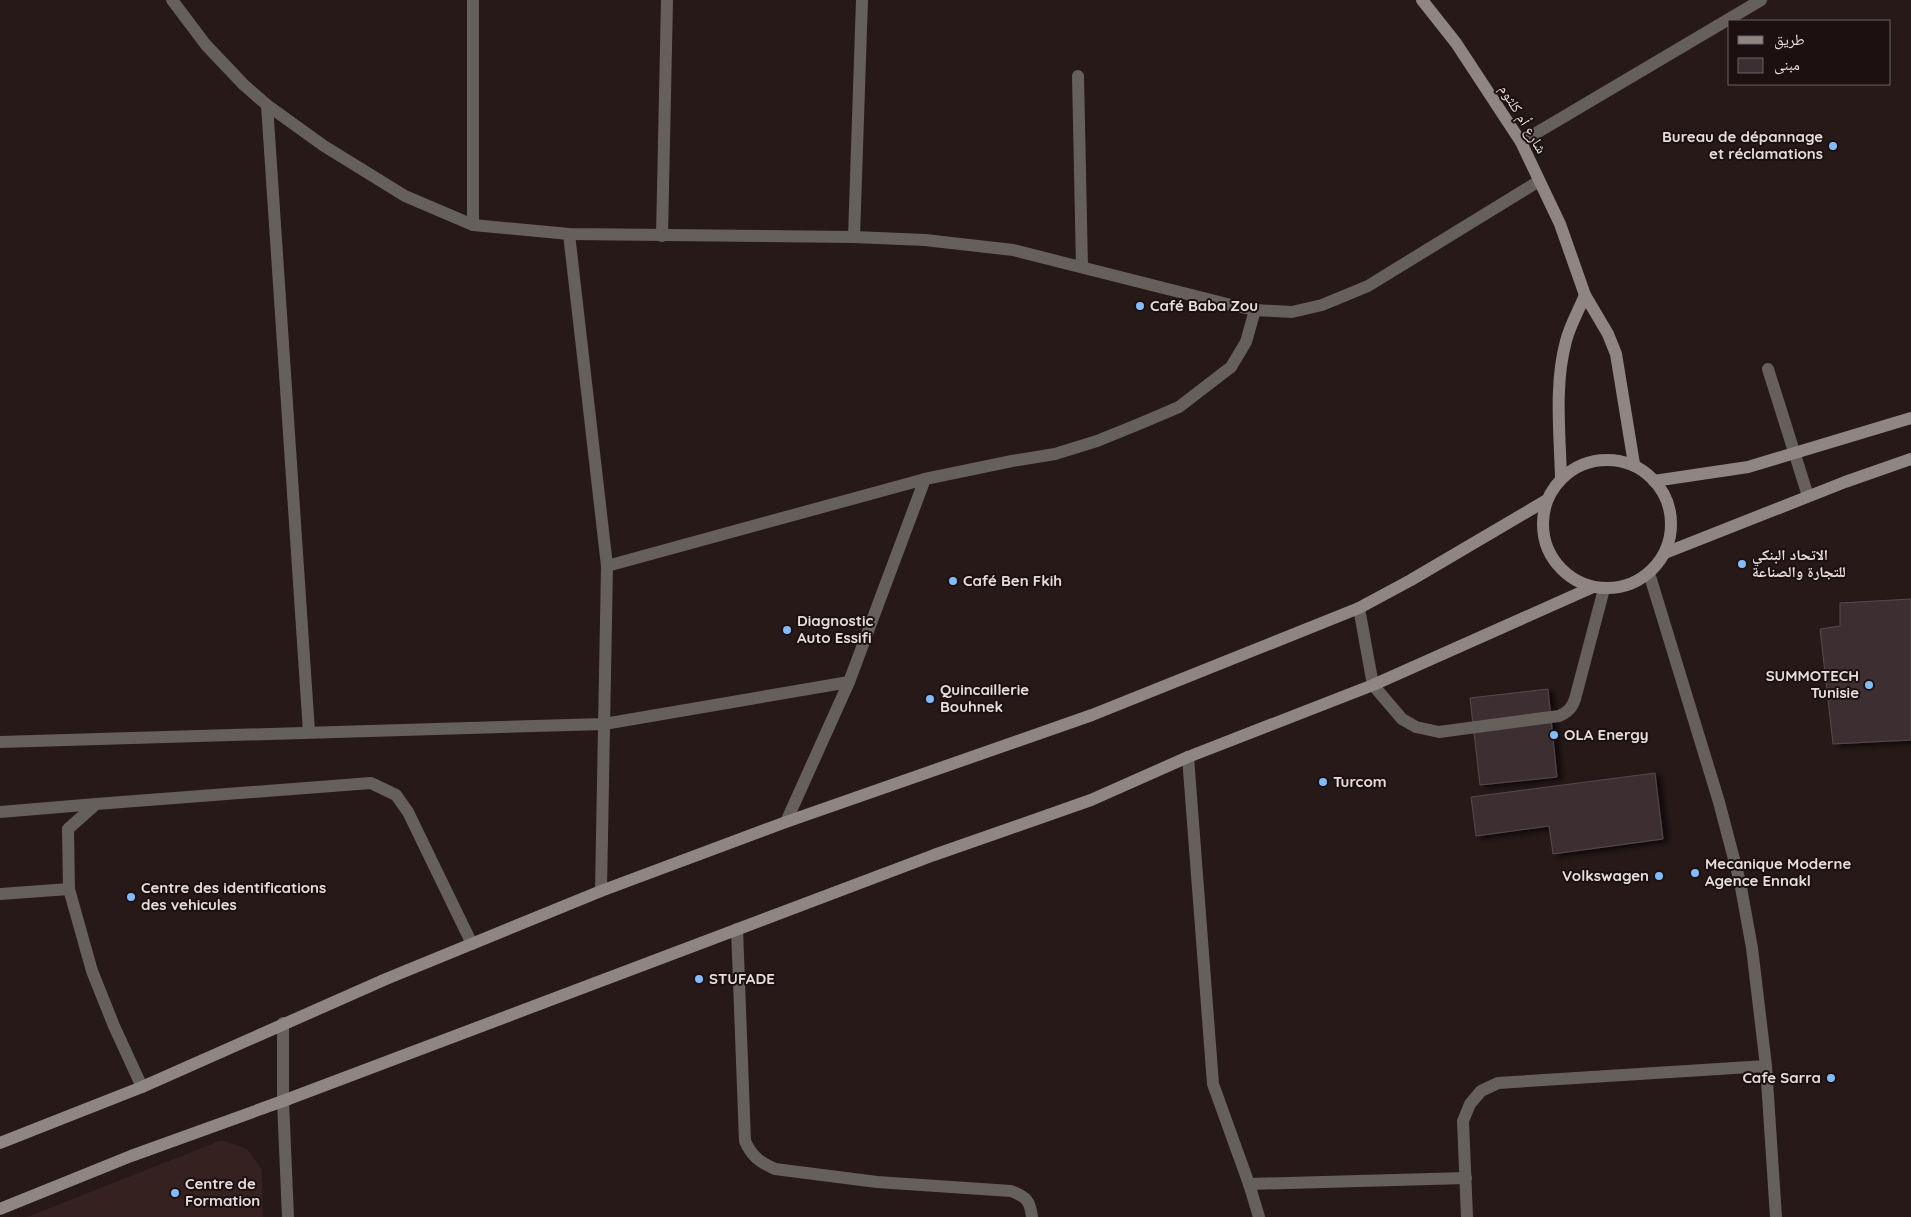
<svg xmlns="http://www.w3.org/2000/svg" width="1911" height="1217" font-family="Quicksand,'Noto Naskh Arabic',sans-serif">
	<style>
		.built { fill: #342120 }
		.building { fill: #3c2f33; stroke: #57494e; filter: url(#shadow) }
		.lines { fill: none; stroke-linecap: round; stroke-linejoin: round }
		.lane { stroke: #66605d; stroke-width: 12 }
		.street { stroke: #66605d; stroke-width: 12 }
		.secondary { stroke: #908681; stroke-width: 12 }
		.poi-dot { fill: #82bcfa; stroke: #1c1010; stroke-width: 2 }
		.labels { text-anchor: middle; stroke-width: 4; stroke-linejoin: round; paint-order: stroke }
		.street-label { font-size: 15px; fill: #e6dcdc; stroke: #1c1010 }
		.poi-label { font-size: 15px; font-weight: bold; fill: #e6dcdc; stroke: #1c1010; text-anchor: start }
	</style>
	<defs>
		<filter id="shadow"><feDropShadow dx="5.5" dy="3" stdDeviation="2.5" flood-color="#0009"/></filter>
	</defs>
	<rect width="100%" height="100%" fill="#261918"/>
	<!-- built -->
	<polygon class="built" points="222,1140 247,1149 262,1169 263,1217 27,1217"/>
	<!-- building -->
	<g class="building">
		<polygon points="1911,599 1911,740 1833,744 1820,629 1840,626 1840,603"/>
		<polygon points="1548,689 1557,777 1480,785 1470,698"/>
		<polygon points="1655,773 1663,839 1553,854 1549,826 1476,836 1471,797"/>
	</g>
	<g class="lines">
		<!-- lane -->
		<g class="lane">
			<polyline points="1768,369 1808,496"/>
			<path d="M1359,608l14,77 29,34 14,8 23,5 120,-16c9,-4 13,-8 16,-17l29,-110"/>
			<polyline points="0,812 96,804"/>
			<polyline points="0,894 69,889"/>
			<polyline points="142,1087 114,1026 92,971 69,889 68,829 96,804 371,783 396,795 408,812 472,944"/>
		</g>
		<!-- street -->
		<g class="street">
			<polyline points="172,0 206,45 244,85 267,105 324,146 405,196 473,225 569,234 854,237 925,240 1013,250 1231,305 1255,310 1292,312 1322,305 1368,286 1539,181"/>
			<polyline points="473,0 473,225"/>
			<polyline points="1078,76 1082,267"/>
			<polyline points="267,105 309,732"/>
			<polyline points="1521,142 1761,0"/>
			<polyline points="569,234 607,566 601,891"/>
			<polyline points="662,236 667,0"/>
			<polyline points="854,237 862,0"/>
			<polyline points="607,566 925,479 1012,461 1055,454 1097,441 1139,424 1179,407 1231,367 1246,342 1255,310"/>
			<polyline points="1649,573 1719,802 1740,882 1752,948 1766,1066 1776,1217"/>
			<polyline points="0,742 604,724 849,682"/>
			<polyline points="1188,757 1213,1084 1249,1184 1259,1217"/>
			<polyline points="786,822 849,682 925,479"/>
			<path d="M737,929l8,212c7,16 15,21 30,28l102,13 134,9c15,6 19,9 21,26"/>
			<polyline points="283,1023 283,1101 288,1217"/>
			<polyline points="1249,1184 1466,1178"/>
			<polyline points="1467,1217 1463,1121 1470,1104 1481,1091 1498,1083 1766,1066"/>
		</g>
		<!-- secondary -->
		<g class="secondary">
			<polyline points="1422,0 1456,43 1521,142 1560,224 1585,295 1608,334 1616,354 1634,464"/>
			<circle cx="1607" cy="524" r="64"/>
			<path d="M1561,479c-1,-45 -7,-94 5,-138 4,-16 13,-31 19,-46"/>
			<polyline points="1654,481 1748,467 1911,418"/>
			<polyline points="1665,553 1845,482 1911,459"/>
			<polyline points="0,1143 142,1087 386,979 601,891 786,822 1092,715 1359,608 1411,580 1547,500"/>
			<polyline points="0,1209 131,1156 283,1101 934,855 1091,800 1188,757 1373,685 1593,587"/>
		</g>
	</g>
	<!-- markers -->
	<g class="poi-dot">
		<circle cx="1833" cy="146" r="5"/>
		<circle cx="1140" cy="306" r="5"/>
		<circle cx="1742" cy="564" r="5"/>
		<circle cx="953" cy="581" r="5"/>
		<circle cx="787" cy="630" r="5"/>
		<circle cx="1869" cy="685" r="5"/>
		<circle cx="930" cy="699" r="5"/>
		<circle cx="1554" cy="735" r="5"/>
		<circle cx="1323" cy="782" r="5"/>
		<circle cx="1695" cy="873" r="5"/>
		<circle cx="1659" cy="876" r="5"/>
		<circle cx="131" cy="897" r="5"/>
		<circle cx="699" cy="979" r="5"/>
		<circle cx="1831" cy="1078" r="5"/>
		<circle cx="175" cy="1193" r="5"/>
	</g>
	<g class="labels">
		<!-- street labels -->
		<g class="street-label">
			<text transform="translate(1523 119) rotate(59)" y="5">شارع أم كلثوم</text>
		</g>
		<!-- poi labels -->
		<g class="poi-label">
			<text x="1823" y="142" text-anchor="end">Bureau de dépannage<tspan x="1823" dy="17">et réclamations</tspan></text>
			<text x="1150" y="311">Café Baba Zou</text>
			<text x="1752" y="560">الاتحاد البنكي<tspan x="1752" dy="17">للتجارة والصناعة</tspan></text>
			<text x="963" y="586">Café Ben Fkih</text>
			<text x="797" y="626">Diagnostic<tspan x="797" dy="17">Auto Essifi</tspan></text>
			<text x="1859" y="681" text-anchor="end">SUMMOTECH<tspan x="1859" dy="17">Tunisie</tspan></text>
			<text x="940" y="695">Quincaillerie<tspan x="940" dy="17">Bouhnek</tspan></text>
			<text x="1564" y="740">OLA Energy</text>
			<text x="1333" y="787">Turcom</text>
			<text x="1705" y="869">Mecanique Moderne<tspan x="1705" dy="17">Agence Ennakl</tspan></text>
			<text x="1649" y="881" text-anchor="end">Volkswagen</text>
			<text x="141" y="893">Centre des identifications<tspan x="141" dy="17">des vehicules</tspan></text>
			<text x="709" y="984">STUFADE</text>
			<text x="1821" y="1083" text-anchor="end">Cafe Sarra</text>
			<text x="185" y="1189">Centre de<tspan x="185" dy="17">Formation</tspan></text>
		</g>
	</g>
	<!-- legend -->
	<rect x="1728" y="20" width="162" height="65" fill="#1c1010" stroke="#6d6262"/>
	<rect x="1738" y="36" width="25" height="8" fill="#908681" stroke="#6d6262"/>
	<text x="1774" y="45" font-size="15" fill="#e6dcdc">طريق</text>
	<rect x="1738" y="58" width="25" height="15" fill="#3c2f33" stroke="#6d6262"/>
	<text x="1774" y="70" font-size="15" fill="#e6dcdc">مبنى</text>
</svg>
